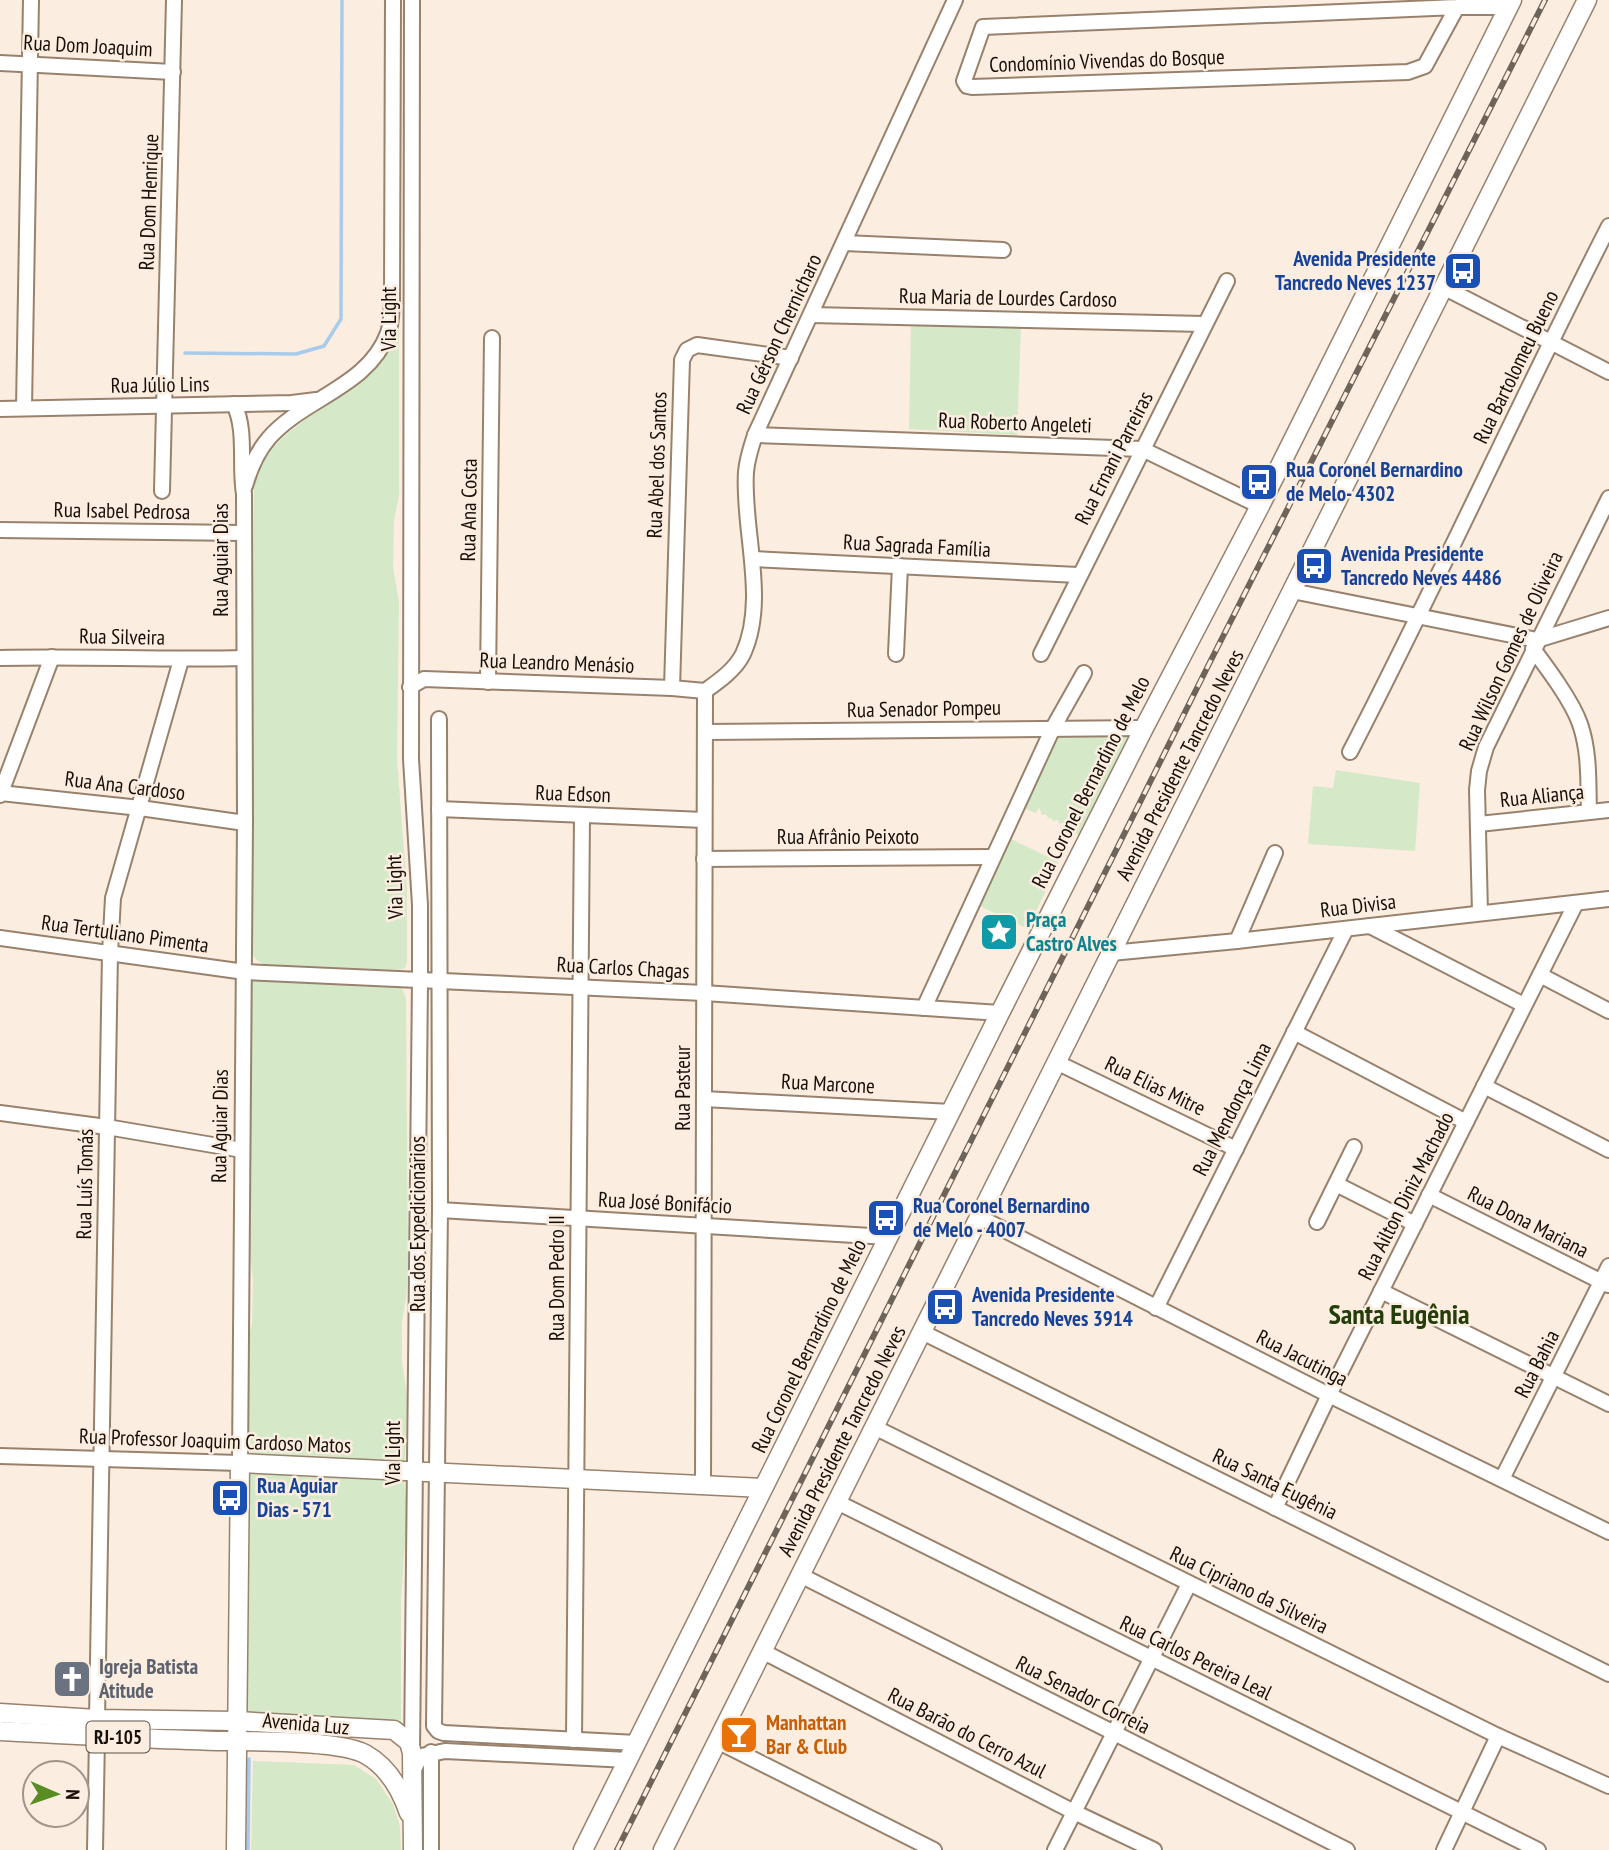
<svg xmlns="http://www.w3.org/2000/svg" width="1609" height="1850" font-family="'PT Sans Narrow',sans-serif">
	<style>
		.green { fill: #d5e9c8 }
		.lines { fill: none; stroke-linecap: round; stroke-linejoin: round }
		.stream { stroke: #a7cceb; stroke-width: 3.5 }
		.minor-casing { stroke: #98826d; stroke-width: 18 }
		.major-casing { stroke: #98826d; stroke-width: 21 }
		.minor { stroke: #fff; stroke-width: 14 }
		.major { stroke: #fff; stroke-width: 18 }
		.rail-casing { stroke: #6e645a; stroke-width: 6 }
		.rail { stroke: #fbeddf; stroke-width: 3.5; stroke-dasharray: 10; stroke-linecap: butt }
		.labels { text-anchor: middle; stroke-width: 5; stroke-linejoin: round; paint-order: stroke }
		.shield { fill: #fbeddf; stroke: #5c5248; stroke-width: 2 }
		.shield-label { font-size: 19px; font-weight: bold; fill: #181008 }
		.street-label { font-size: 21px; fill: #181008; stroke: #fbeddf }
		.transit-label { font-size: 21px; font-weight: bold; fill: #164399; stroke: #fbeddf; text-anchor: start }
		.culture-label { font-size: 21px; font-weight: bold; fill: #0d838f; stroke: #fbeddf; text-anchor: start }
		.worship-label { font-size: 21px; font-weight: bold; fill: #5b616d; stroke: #fbeddf; text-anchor: start }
		.food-label { font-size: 21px; font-weight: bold; fill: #c56008; stroke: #fbeddf; text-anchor: start }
		.district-label { font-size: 28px; font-weight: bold; fill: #253d0b; stroke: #fbeddf }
	</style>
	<rect width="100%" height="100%" fill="#fbeddf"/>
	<!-- green -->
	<g class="green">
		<path d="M399,322v173l-5,26 -1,46 6,35 -2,157 10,130v73l-2,6 -7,2 -135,-6c-10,-5 -12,-10 -13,-21l4,-459c16,-57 77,-74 116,-110 16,-14 23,-33 29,-52z"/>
		<polygon points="911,324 1021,327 1017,435 909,429"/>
		<polygon points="1056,734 1130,734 1132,737 1083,837 1069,830 1066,822 1059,824 1058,820 1053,821 1051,818 1048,818 1046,814 1042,815 1039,807 1036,813 1021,807"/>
		<polygon points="1336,770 1420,783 1415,851 1308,844 1313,786 1333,788"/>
		<polygon points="1011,839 1059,862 1028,929 980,906"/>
		<polygon points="255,979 394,986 402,988 406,998 408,1269 406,1298 402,1321 402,1362 407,1395 405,1461 253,1454 245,1449 246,1345 252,1324 253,1279 247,1233 250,981"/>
		<polygon points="246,1473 404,1479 407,1511 401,1602 401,1722 243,1715"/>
		<polygon points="253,1761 354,1765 376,1779 393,1804 400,1827 401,1850 251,1850"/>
	</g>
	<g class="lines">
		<!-- stream -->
		<g class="stream">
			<polyline points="185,353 296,354 324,346 341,319 342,0"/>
			<polyline points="248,1850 249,1759"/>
		</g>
		<defs>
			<g id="minor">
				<polyline points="1457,7 1425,66 1408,72 972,87 967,86 964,81 983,27 1457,7 1509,7"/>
				<polyline points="0,63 173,72"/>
				<polyline points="844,243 1003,250"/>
				<polyline points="1443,287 1609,372"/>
				<polyline points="811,315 1204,324"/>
				<polyline points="24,408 31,0"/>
				<polyline points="0,409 292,403 316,400"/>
				<polyline points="755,435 1142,449 1260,506"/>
				<path d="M245,486c5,-18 12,-34 24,-48 35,-40 100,-52 119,-105 4,-11 3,-22 4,-32l1,-301"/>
				<polyline points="162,491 174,0"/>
				<polyline points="0,530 243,533"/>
				<polyline points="753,559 1078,575"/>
				<polyline points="1292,591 1537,640 1609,618"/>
				<path d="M1533,649c15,20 39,52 47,75 10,29 8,59 9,88"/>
				<polyline points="896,654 900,566"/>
				<polyline points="1041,654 1227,281"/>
				<path d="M0,658c81,-2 162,2 244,0"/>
				<polyline points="488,682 492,338"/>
				<polyline points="410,687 424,679 672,688 705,691"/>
				<polyline points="672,688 682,360 687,350 697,345 791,358"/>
				<path d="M705,691c14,-10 30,-21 38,-37 25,-54 -1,-126 3,-182 1,-13 5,-25 9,-37l200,-435"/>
				<polyline points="439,719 440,1210 434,1726 438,1731 444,1733 637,1743"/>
				<polyline points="705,732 1144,728"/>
				<path d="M1350,752c90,-174 170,-352 259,-526"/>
				<polyline points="0,793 140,808 245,823"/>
				<polyline points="0,795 52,657"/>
				<polyline points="439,809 704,820"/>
				<polyline points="1479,824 1609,810"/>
				<polyline points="704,859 992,857"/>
				<polyline points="1480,913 1477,790 1479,771 1486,747 1609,498"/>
				<polyline points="1370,926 1524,1005"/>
				<polyline points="0,938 245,972 704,993 1000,1013"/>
				<polyline points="1237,941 1275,853"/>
				<polyline points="1111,953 1237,941 1609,899"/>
				<polyline points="1540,975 1609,1011"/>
				<polyline points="924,1008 1053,728 1084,673"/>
				<polyline points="1294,1032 1466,1122"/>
				<polyline points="1056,1062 1236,1149"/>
				<polyline points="1484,1086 1609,1150"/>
				<polyline points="704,1099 951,1112"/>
				<polyline points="0,1113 107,1127 242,1150"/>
				<polyline points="1336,1184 1415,1224"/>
				<polyline points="1429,1195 1608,1285"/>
				<polyline points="440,1210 888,1237"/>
				<polyline points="979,1217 1329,1395 1609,1532"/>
				<polyline points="1317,1222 1354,1147"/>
				<polyline points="1381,1291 1609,1404"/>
				<polyline points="1156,1308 1346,929"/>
				<polyline points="922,1332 1609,1674"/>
				<polyline points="874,1427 1498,1736 1609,1786"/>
				<path d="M0,1456l240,7 5,-640 -1,-329c-5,-29 3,-63 -10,-90"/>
				<polyline points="1502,1479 1609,1266"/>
				<polyline points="703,1486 705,691"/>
				<polyline points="837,1502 1538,1850"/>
				<polyline points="1275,1508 1329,1395 1576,903"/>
				<polyline points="800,1575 1347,1850"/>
				<polyline points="762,1651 1074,1812 1154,1850"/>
				<polyline points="97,1719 110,953 113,898 181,660"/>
				<polyline points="574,1740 582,816"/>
				<polyline points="717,1741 934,1850"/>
				<polyline points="412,1752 420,981 420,905 411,759 412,0"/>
				<polyline points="431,1752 431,1850"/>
				<polyline points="413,1771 421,1756 445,1751 628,1760"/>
				<polyline points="95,1850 97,1736"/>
				<polyline points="1055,1850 1189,1584"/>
				<polyline points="1444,1850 1498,1736"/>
			</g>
			<g id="major">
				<polyline points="0,1713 97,1719 236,1721 394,1730 409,1742 412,1753 413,1850"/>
				<path d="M0,1731c73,4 145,8 218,10 33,0 121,-1 147,13 22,12 36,36 44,59"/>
				<polyline points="236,1850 240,1463 763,1488"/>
				<polyline points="583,1850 1000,1013 1144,728 1260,506 1512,0"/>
				<polyline points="663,1850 1587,0"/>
			</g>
		</defs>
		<!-- minor casing -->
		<use href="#minor" class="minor-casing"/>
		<!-- major casing -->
		<use href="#major" class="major-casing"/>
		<!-- minor -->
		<use href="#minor" class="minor"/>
		<!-- major -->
		<use href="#major" class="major"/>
		<defs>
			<polyline id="rail" points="617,1850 1207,668 1545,0"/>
		</defs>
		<!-- rail casing -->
		<use href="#rail" class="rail-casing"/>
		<!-- rail -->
		<use href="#rail" class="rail"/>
	</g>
	<!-- icons -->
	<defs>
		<symbol id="bus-square" viewBox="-11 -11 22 22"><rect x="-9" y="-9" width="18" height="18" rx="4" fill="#1a4fb4" stroke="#fbeddf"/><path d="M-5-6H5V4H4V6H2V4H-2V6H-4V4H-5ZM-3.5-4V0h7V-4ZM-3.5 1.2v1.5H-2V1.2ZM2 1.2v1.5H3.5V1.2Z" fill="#fff"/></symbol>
		<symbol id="sight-square" viewBox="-11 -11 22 22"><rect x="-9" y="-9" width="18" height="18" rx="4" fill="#0f9aa8" stroke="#fbeddf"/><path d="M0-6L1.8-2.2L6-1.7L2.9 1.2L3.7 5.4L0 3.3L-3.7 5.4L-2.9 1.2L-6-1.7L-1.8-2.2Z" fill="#fff"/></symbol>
		<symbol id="church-square" viewBox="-11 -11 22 22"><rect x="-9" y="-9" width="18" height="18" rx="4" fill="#6b7280" stroke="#fbeddf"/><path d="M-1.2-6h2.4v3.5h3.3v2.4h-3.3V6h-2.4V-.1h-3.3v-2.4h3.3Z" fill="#fff"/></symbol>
		<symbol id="bar-square" viewBox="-11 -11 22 22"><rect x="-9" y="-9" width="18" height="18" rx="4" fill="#e8710a" stroke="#fbeddf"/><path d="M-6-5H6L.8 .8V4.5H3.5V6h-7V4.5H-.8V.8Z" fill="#fff"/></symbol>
	</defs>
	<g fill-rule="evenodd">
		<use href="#bus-square" x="1441" y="249" width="44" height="44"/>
		<use href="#bus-square" x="1237" y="460" width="44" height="44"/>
		<use href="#bus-square" x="1292" y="544" width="44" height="44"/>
		<use href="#sight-square" x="977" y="910" width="44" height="44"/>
		<use href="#bus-square" x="864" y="1196" width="44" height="44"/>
		<use href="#bus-square" x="923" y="1285" width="44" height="44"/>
		<use href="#bus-square" x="208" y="1476" width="44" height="44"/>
		<use href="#church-square" x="50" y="1657" width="44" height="44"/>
		<use href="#bar-square" x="717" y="1713" width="44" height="44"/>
	</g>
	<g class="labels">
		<!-- shield labels -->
		<rect class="shield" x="86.5" y="1721.5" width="63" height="31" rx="5"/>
		<g class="shield-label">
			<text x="118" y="1744">RJ-105</text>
		</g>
		<!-- street labels -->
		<g class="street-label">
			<text transform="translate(88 46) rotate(3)" y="7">Rua Dom Joaquim</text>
			<text transform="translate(1107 61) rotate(-2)" y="7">Condomínio Vivendas do Bosque</text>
			<text transform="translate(149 202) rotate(-88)" y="7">Rua Dom Henrique</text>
			<text transform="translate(1008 298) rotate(1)" y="7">Rua Maria de Lourdes Cardoso</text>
			<text transform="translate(389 319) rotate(-90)" y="7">Via Light</text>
			<text transform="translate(779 334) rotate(-65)" y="7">Rua Gérson Chernicharo</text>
			<text transform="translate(1516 367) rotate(-64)" y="7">Rua Bartolomeu Bueno</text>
			<text transform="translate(160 385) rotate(-1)" y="7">Rua Júlio Lins</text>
			<text transform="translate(1015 423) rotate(2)" y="7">Rua Roberto Angeleti</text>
			<text transform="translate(1114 458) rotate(-63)" y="7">Rua Ernani Parreiras</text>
			<text transform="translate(657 465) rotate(-88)" y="7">Rua Abel dos Santos</text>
			<text transform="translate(469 510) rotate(-89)" y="7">Rua Ana Costa</text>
			<text transform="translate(122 511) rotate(1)" y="7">Rua Isabel Pedrosa</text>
			<text transform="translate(917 546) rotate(3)" y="7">Rua Sagrada Família</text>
			<text transform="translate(221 560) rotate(-90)" y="7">Rua Aguiar Dias</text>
			<text transform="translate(122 637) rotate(1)" y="7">Rua Silveira</text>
			<text transform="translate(1511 651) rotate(-65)" y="7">Rua Wilson Gomes de Oliveira</text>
			<text transform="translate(557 663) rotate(2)" y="7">Rua Leandro Menásio</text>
			<text transform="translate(924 709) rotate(-1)" y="7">Rua Senador Pompeu</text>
			<text transform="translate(1180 765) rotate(-63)" y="7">Avenida Presidente Tancredo Neves</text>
			<text transform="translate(1091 782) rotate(-63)" y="7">Rua Coronel Bernardino de Melo</text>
			<text transform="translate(125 786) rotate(7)" y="7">Rua Ana Cardoso</text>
			<text transform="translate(573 794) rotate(2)" y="7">Rua Edson</text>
			<text transform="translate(1542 796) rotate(-6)" y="7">Rua Aliança</text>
			<text x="848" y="844">Rua Afrânio Peixoto</text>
			<text transform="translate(395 887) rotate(-92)" y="7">Via Light</text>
			<text transform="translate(1358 906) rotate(-7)" y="7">Rua Divisa</text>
			<text transform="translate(125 934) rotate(8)" y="7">Rua Tertuliano Pimenta</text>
			<text transform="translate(623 968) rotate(3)" y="7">Rua Carlos Chagas</text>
			<text transform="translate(828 1084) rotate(3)" y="7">Rua Marcone</text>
			<text transform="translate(1155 1086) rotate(26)" y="7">Rua Elias Mitre</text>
			<text transform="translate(683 1088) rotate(-90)" y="7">Rua Pasteur</text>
			<text transform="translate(1232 1109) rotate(-63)" y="7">Rua Mendonça Lima</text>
			<text transform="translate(220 1126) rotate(-89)" y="7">Rua Aguiar Dias</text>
			<text transform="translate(85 1184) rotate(-89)" y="7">Rua Luís Tomás</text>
			<text transform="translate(1406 1196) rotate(-63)" y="7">Rua Ailton Diniz Machado</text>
			<text transform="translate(665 1203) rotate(3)" y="7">Rua José Bonifácio</text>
			<text transform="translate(1528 1222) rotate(27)" y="7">Rua Dona Mariana</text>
			<text transform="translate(418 1224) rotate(-90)" y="7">Rua dos Expedicionários</text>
			<text transform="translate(557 1278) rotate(-90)" y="7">Rua Dom Pedro II</text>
			<text transform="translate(809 1346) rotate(-64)" y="7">Rua Coronel Bernardino de Melo</text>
			<text transform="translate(1302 1358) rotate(27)" y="7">Rua Jacutinga</text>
			<text transform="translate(1537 1364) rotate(-63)" y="7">Rua Bahia</text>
			<text transform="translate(215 1441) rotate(2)" y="7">Rua Professor Joaquim Cardoso Matos</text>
			<text transform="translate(842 1441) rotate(-63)" y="7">Avenida Presidente Tancredo Neves</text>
			<text transform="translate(393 1453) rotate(-90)" y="7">Via Light</text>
			<text transform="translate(1275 1484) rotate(26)" y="7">Rua Santa Eugênia</text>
			<text transform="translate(1249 1590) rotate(26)" y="7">Rua Cipriano da Silveira</text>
			<text transform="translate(1196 1658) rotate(26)" y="7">Rua Carlos Pereira Leal</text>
			<text transform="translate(1083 1695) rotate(27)" y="7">Rua Senador Correia</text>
			<text transform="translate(306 1724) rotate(5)" y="7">Avenida Luz</text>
			<text transform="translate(967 1733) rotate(27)" y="7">Rua Barão do Cerro Azul</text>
		</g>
		<!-- transit labels -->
		<g class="transit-label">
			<text x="1436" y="266" text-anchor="end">Avenida Presidente<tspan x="1436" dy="24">Tancredo Neves 1237</tspan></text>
			<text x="1286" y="477">Rua Coronel Bernardino<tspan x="1286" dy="24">de Melo- 4302</tspan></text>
			<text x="1341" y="561">Avenida Presidente<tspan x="1341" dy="24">Tancredo Neves 4486</tspan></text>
			<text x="913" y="1213">Rua Coronel Bernardino<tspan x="913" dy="24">de Melo - 4007</tspan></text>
			<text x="972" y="1302">Avenida Presidente<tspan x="972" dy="24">Tancredo Neves 3914</tspan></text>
			<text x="257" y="1493">Rua Aguiar<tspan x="257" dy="24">Dias - 571</tspan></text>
		</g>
		<!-- culture labels -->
		<g class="culture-label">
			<text x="1026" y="927">Praça<tspan x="1026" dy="24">Castro Alves</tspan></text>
		</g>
		<!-- worship labels -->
		<g class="worship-label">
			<text x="99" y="1674">Igreja Batista<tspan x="99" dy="24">Atitude</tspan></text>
		</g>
		<!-- food labels -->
		<g class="food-label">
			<text x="766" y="1730">Manhattan<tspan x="766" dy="24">Bar &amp; Club</tspan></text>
		</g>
		<!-- district labels -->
		<g class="district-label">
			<text x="1399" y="1324">Santa Eugênia</text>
		</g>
	</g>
	<!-- north arrow -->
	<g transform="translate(56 1794) rotate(92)"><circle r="33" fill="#fbeddf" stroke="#a09589" stroke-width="2"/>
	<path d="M0-5L12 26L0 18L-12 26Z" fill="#598c23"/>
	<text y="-10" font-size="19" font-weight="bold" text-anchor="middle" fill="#181008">N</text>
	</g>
</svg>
